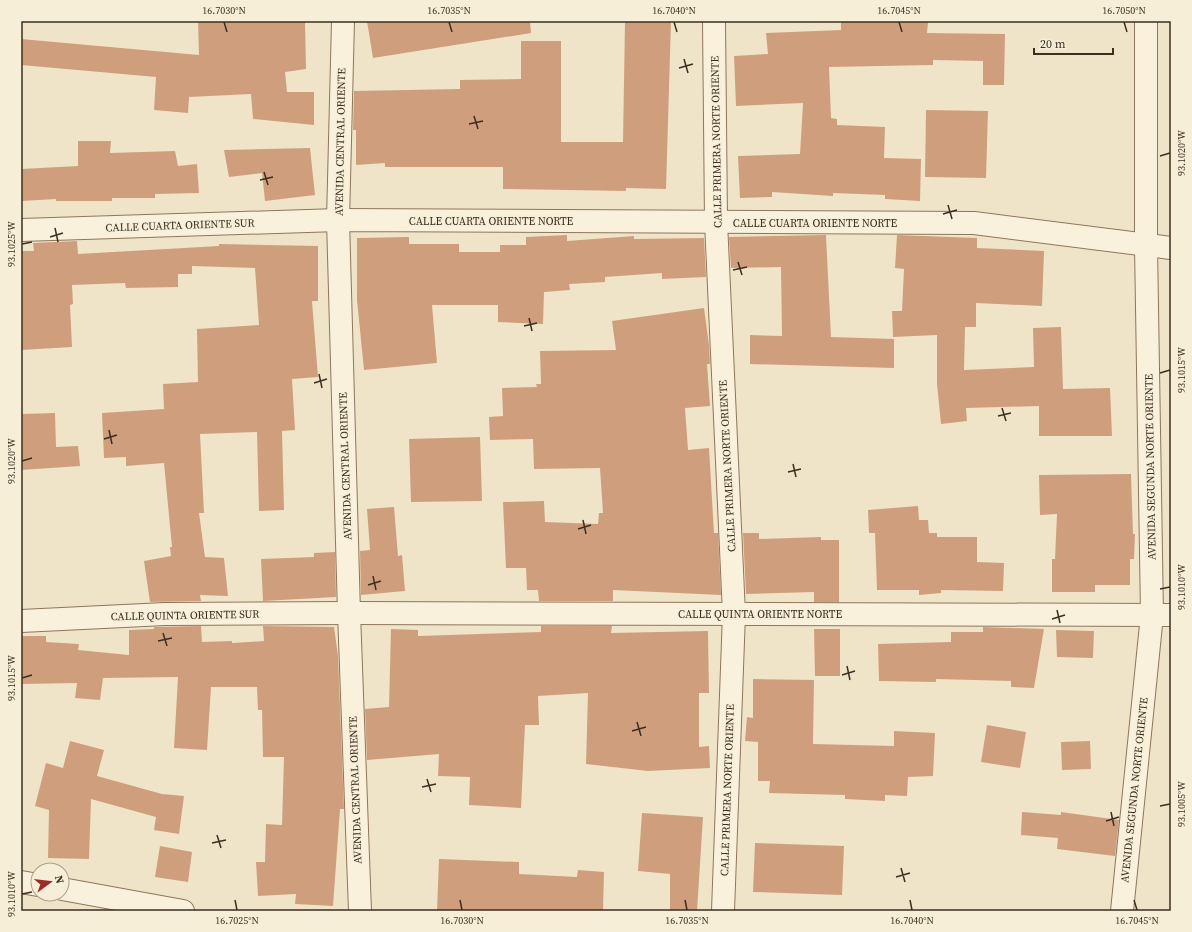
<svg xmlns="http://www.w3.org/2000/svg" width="1192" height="932" font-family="'Source Serif 4',serif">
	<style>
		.building { fill: #cf9f7d }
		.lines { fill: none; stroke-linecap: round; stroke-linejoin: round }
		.minor-casing { stroke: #8d765c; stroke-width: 24 }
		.minor { stroke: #faf1dc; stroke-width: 22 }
		.ticks { fill: none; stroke: #3d2e20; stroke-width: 1.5 }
		.labels { text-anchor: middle; stroke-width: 3; stroke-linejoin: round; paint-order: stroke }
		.street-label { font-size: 11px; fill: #3d2e20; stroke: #f7eed8 }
		.neatline { fill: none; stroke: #3d2e20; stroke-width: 1.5 }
		.ticks-label { font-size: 10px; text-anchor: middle; fill: #3d2e20 }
	</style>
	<rect width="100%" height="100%" fill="#f0e4c8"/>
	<!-- building -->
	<g class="building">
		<polygon points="198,21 305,21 306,69 285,72 287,92 314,92 314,125 253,119 251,94 189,97 188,113 154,110 156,77 21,65 21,39 199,55"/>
		<polygon points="367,21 530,21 531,33 373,58"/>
		<polygon points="625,21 671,21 666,189 626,188 626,191 503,189 503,167 385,167 385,163 356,165 356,130 353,130 354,91 460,89 460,80 521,79 521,41 561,41 561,142 623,142"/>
		<polygon points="841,21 914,21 928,22 927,33 1005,34 1004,85 983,85 983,61 933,60 933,65 829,67 831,118 837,119 837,125 885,127 884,158 921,159 920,201 885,199 885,195 833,193 833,196 772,192 772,197 740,198 738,156 800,154 803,103 736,106 734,56 768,54 766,33 841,30"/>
		<polygon points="926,110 988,111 986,178 925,177"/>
		<polygon points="78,141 111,141 110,153 175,151 178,166 197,164 199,193 155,194 155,198 112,198 112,201 56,201 56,199 21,201 21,169 78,166"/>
		<polygon points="310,148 315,195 265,201 262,173 229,177 224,150"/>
		<polygon points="567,235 567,241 634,236 634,239 704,238 706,277 662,279 662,273 605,277 605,282 569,284 570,290 544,292 543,324 498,322 498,305 432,305 437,363 364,370 357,300 357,238 409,237 409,244 459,244 459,252 500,252 500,245 526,245 526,237"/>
		<polygon points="826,235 831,337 894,339 894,368 750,364 750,335 782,336 781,267 731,268 729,237"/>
		<polygon points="897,235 977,238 977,248 1044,251 1042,306 976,303 976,327 965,327 964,370 1034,367 1033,328 1061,327 1063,389 1110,388 1112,436 1039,436 1039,406 966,408 967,421 941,424 937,384 937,335 893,337 892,311 902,311 904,269 895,268"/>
		<polygon points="77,241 78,254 219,246 219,244 318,246 318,301 312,301 318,377 292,379 295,430 282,431 284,510 259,511 257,432 200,434 204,513 199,513 205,557 224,558 228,596 200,595 201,601 150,602 144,561 171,556 170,547 172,547 164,463 126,466 126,457 104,458 102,413 164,409 163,384 198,382 197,329 259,325 255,268 192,266 192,274 178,274 178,287 126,288 125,283 72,285 73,304 70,305 72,347 21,350 21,251 34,251 33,243"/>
		<polygon points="704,308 709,345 710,364 707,364 710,406 685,408 688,450 709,448 714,533 718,533 721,595 613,590 613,601 539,601 538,590 527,590 526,568 506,568 503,502 544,501 545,522 598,524 599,513 603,513 600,468 534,469 533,439 490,440 489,417 503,416 502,388 537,387 536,384 541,384 540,351 616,350 612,321"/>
		<polygon points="55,413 56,447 78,446 80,466 21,470 21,414"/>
		<polygon points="480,437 482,501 411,502 409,439"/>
		<polygon points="1131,474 1133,534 1135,534 1134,559 1130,559 1130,585 1095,585 1095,592 1052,592 1052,559 1055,559 1057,514 1040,515 1039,475"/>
		<polygon points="918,506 919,520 928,520 929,533 937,533 937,537 977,537 977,562 1004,563 1003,591 941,590 941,593 919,595 919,590 877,590 875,533 869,533 868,510"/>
		<polygon points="394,507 398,556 402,555 405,591 361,595 360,551 370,550 367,509"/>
		<polygon points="743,533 759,533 759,539 821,537 821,540 839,540 839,602 814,602 814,592 746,594"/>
		<polygon points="335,552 336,597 263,601 261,559 314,557 314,553"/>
		<polygon points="201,626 202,642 232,641 232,643 264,641 263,626 334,627 338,656 344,809 340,809 333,906 295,904 296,894 258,896 256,862 265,862 266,824 282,825 284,757 263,757 262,710 258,710 257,687 211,687 207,750 174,748 178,677 103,678 100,700 75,698 77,683 21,684 21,636 46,636 46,642 79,644 78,650 129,655 129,630 154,629 154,627"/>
		<polygon points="541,626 612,626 611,633 708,631 709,693 699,693 699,747 709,746 710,768 648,771 586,764 588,693 538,696 539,725 525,725 521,808 469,805 470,777 438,776 439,754 367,760 365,709 389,707 391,629 418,630 418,636 541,632"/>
		<polygon points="983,627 1044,629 1034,688 1011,687 1011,681 936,679 936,682 879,681 878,644 951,642 951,632 983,632"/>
		<polygon points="814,629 840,629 840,676 815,676"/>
		<polygon points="1056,630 1094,631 1093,658 1057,657"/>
		<polygon points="753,679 814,680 813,744 894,746 894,731 935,733 933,776 908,777 907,796 885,795 885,801 845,799 845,795 769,793 770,781 758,781 758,742 745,741 747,717 753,718"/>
		<polygon points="987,725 1026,732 1020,768 981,762"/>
		<polygon points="70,741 104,750 97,776 162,794 184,796 179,834 154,830 156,817 91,799 89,859 48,858 49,810 35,806 46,763 63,768"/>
		<polygon points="1090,741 1091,769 1062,770 1061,742"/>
		<polygon points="1022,812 1061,815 1061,812 1119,820 1115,856 1057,849 1058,838 1021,835"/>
		<polygon points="642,813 703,817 697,911 670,911 670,874 638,871"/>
		<polygon points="755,843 844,846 842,895 753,892"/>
		<polygon points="160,846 192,852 188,882 155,877"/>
		<polygon points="439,859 519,862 519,874 577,877 578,870 604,872 603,911 437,911"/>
	</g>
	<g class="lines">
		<defs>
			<g id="minor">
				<polyline points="343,21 338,220 349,613 360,911"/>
				<polyline points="714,21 716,222 734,614 723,911"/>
				<polyline points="21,230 338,220 974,223 1171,248"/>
				<polyline points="21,621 165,614 349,613 1171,615"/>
				<polyline points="21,882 38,885"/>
				<polyline points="62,889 183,911"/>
				<polyline points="1122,911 1152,615 1146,245 1146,21"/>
			</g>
		</defs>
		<!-- minor casing -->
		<use href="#minor" class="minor-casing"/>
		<!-- minor -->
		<use href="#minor" class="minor"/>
	</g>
	<!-- ticks -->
	<path class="ticks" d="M224,22l3,10M449,22l3,10M674,22l3,10M899,22l3,10M1124,22l3,10M684,59l4,14M679,68l14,-4M474,116l4,13M469,124l14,-3M1160,156l10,-3M264,172l4,13M260,180l13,-3M948,205l4,14M943,214l14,-4M55,228l3,14M50,237l13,-4M22,244l10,-2M738,262l4,13M733,270l14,-3M529,318l3,13M524,326l13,-3M1160,373l10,-3M319,374l3,14M314,383l13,-4M1002,408l4,13M998,416l13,-3M109,430l3,14M104,439l13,-4M22,461l10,-3M793,464l3,13M788,472l13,-3M583,520l3,14M578,529l13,-4M373,576l3,14M368,585l13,-4M1160,589l10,-2M1057,610l3,13M1052,619l13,-4M163,633l4,13M158,641l14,-3M847,666l3,14M842,675l13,-4M22,678l10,-3M637,722l4,14M632,731l14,-4M427,779l4,13M422,787l14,-3M1160,806l10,-2M1111,812l3,14M1106,821l13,-4M217,835l4,13M212,843l14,-3M901,868l4,14M896,877l14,-4M22,894l10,-2M235,900l2,10M460,900l2,10M685,900l2,10M910,900l2,10M1134,900l3,10"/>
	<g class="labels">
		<!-- street labels -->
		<g class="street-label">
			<text transform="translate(340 142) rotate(-89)" y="4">AVENIDA CENTRAL ORIENTE</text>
			<text transform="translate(716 142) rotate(-91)" y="4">CALLE PRIMERA NORTE ORIENTE</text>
			<text x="491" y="225">CALLE CUARTA ORIENTE NORTE</text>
			<text x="815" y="227">CALLE CUARTA ORIENTE NORTE</text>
			<text transform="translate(180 225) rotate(-2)" y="4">CALLE CUARTA ORIENTE SUR</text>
			<text transform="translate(345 466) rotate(-92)" y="4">AVENIDA CENTRAL ORIENTE</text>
			<text transform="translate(727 466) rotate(-93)" y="4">CALLE PRIMERA NORTE ORIENTE</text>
			<text transform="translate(1150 467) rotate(-91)" y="4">AVENIDA SEGUNDA NORTE ORIENTE</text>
			<text x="760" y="618">CALLE QUINTA ORIENTE NORTE</text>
			<text transform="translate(185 615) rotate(-1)" y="4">CALLE QUINTA ORIENTE SUR</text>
			<text transform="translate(355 790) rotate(-92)" y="4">AVENIDA CENTRAL ORIENTE</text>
			<text transform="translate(727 790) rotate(-88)" y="4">CALLE PRIMERA NORTE ORIENTE</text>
			<text transform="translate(1134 790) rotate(-84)" y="4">AVENIDA SEGUNDA NORTE ORIENTE</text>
		</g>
	</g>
	<!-- border -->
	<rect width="1192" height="932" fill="none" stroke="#f7eed8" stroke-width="44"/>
	<!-- north arrow -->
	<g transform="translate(50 882) rotate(75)"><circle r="19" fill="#f7eed8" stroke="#ada18e"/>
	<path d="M0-3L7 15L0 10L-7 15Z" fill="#9e2a2b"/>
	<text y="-6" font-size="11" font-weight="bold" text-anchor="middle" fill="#3d2e20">N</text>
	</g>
	<!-- scale -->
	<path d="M1034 48v6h79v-6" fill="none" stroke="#3d2e20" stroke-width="2"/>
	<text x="1040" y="48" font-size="12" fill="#3d2e20" stroke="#f7eed8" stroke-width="3" paint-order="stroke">20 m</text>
	<rect x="22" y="22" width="1148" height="888" class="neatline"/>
	<g class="ticks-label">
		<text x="224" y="14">16.7030°N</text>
		<text x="449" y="14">16.7035°N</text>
		<text x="674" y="14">16.7040°N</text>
		<text x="899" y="14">16.7045°N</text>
		<text x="1124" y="14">16.7050°N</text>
		<text transform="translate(1181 153) rotate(-90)" y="4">93.1020°W</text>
		<text transform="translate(11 244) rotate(-90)" y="4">93.1025°W</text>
		<text transform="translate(1181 370) rotate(-90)" y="4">93.1015°W</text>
		<text transform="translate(11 461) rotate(-90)" y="4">93.1020°W</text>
		<text transform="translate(1181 587) rotate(-90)" y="4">93.1010°W</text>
		<text transform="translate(11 678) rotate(-90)" y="4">93.1015°W</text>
		<text transform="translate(1181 804) rotate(-90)" y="4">93.1005°W</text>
		<text transform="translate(11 894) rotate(-90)" y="4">93.1010°W</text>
		<text x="237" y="924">16.7025°N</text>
		<text x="462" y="924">16.7030°N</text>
		<text x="687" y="924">16.7035°N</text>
		<text x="912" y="924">16.7040°N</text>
		<text x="1137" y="924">16.7045°N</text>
	</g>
</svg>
